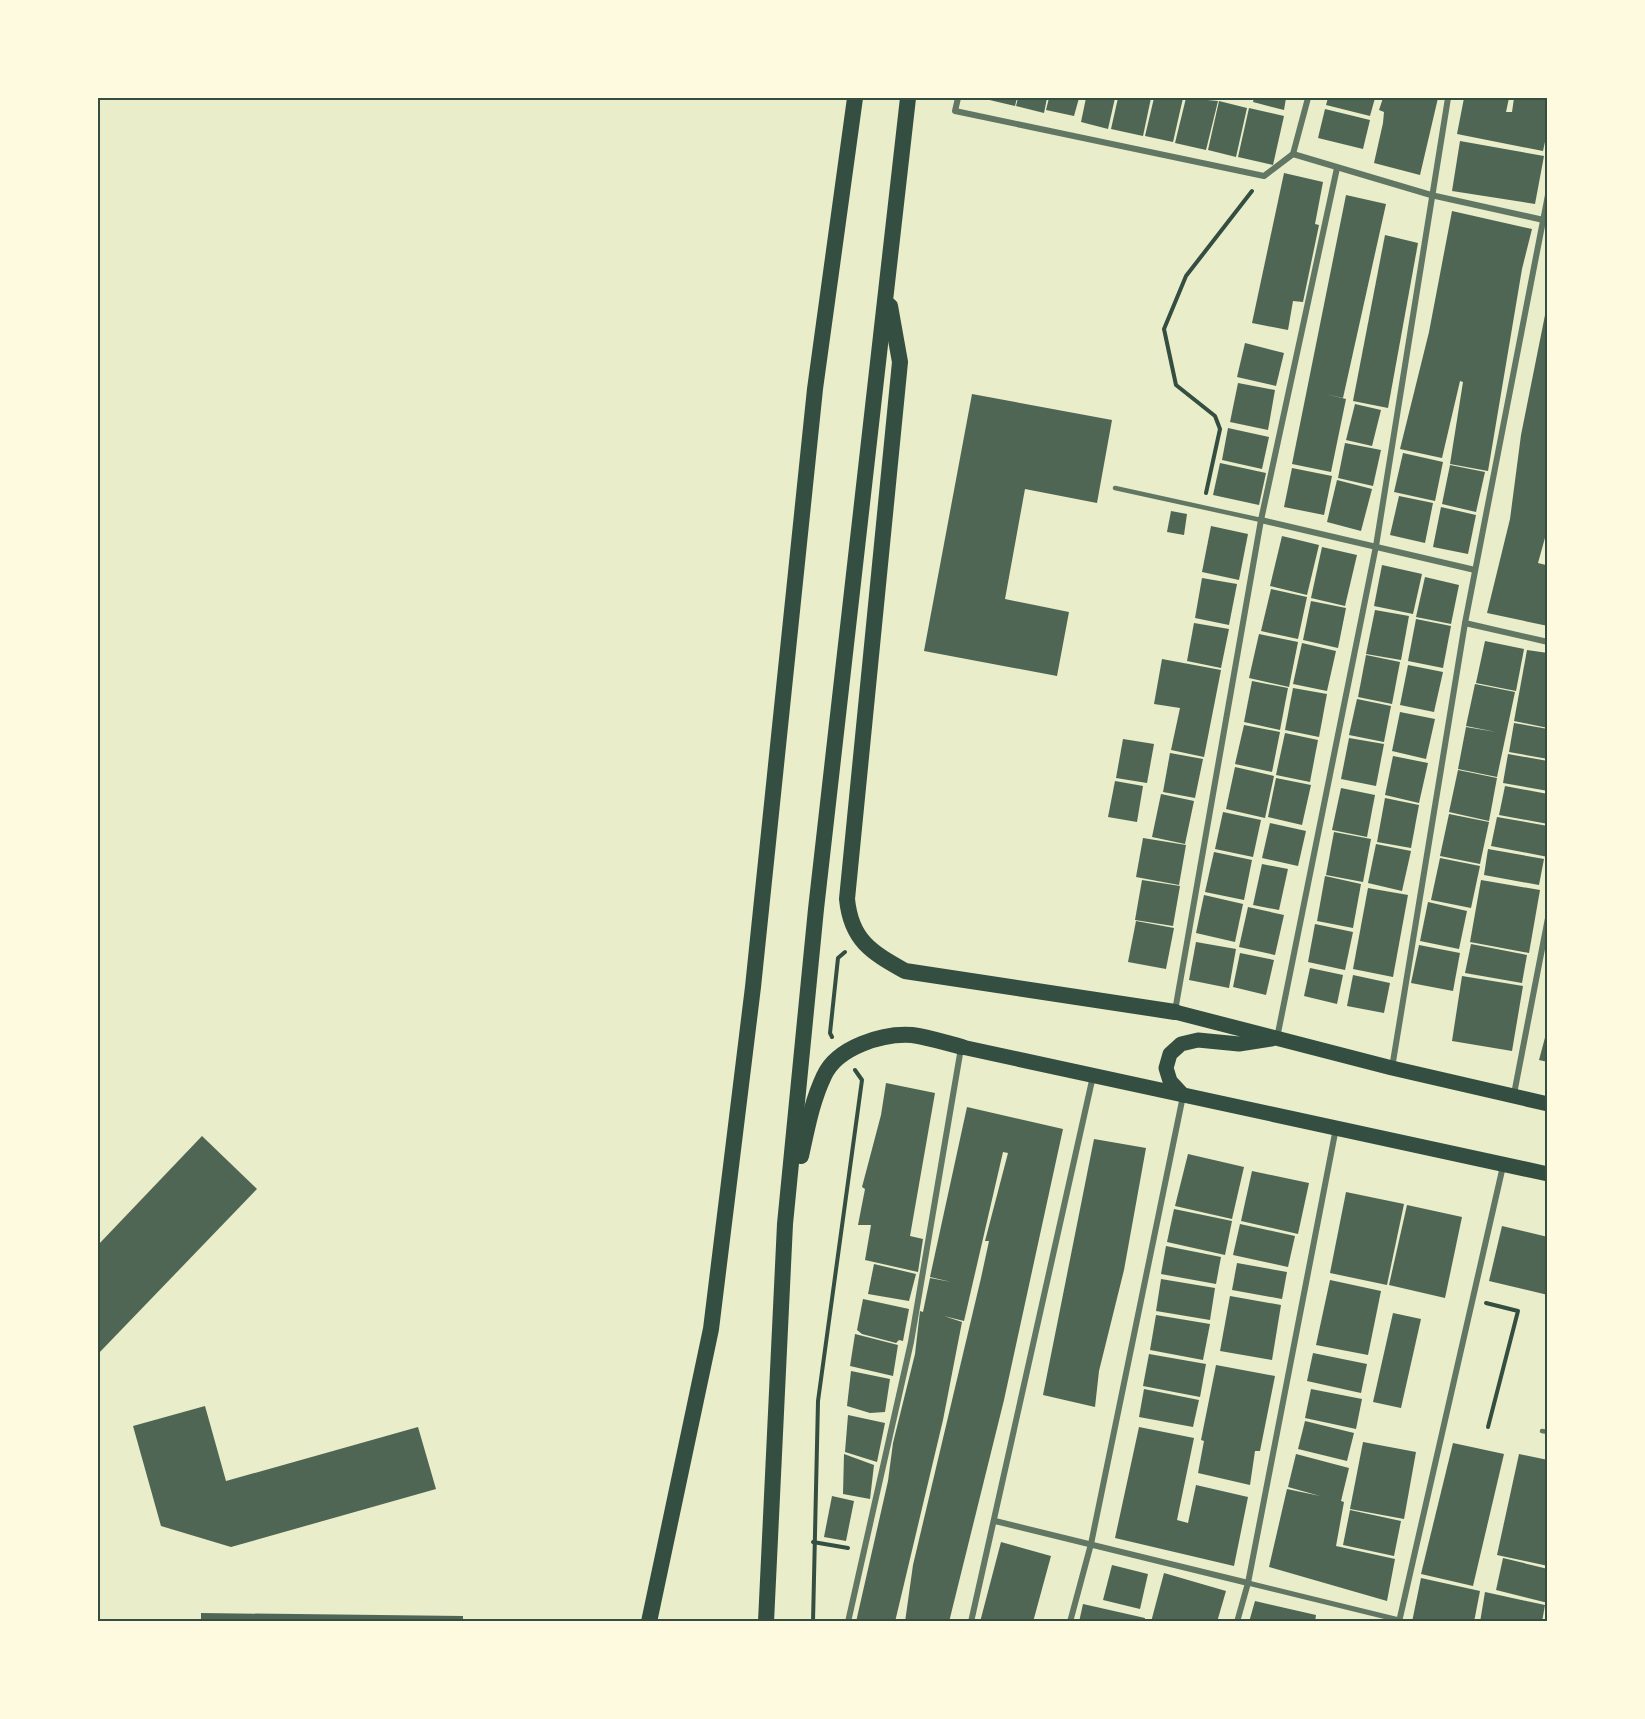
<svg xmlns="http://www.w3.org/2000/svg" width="1645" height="1719" font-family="Merriweather,serif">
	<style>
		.building { fill: #4f6655 }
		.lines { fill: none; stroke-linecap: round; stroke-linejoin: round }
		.path { stroke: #344e41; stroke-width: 4 }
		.service { stroke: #617663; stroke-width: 4.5 }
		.pedestrian { stroke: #617663; stroke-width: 5 }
		.minor { stroke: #617663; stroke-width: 6 }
		.primary { stroke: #344e41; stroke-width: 15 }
		.trunk { stroke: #344e41; stroke-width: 16 }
		.neatline { fill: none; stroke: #344e41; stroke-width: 2 }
	</style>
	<rect width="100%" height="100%" fill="#e9edc9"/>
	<!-- building -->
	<g class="building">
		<polygon points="981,98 1017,98 1015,106"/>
		<polygon points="1018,98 1047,98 1044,113 1016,106"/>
		<polygon points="1049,98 1079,98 1074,116 1046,110"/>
		<polygon points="1086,98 1115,98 1108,129 1081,122"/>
		<polygon points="1118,98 1151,98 1143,136 1111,129"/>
		<polygon points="1154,98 1183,98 1173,142 1145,136"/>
		<polygon points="1186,98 1218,101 1206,150 1175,143"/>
		<polygon points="1254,98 1286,98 1284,110 1253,102"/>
		<polygon points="1328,98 1375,98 1370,116 1326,105"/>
		<polygon points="1383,98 1438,98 1420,175 1374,163 1383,123 1384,112 1379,110"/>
		<polygon points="1464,98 1509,98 1506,112 1512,112 1514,98 1548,98 1548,128 1543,151 1457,134"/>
		<polygon points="1219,101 1247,108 1236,157 1208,150"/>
		<polygon points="1249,108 1284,116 1273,165 1238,157"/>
		<polygon points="1325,109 1370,120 1363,149 1318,138"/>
		<polygon points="1460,141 1544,156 1535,204 1452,191"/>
		<polygon points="1284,173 1323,182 1315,224 1319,225 1303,302 1293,301 1288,330 1252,323"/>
		<polygon points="1346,195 1386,204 1343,398 1325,394 1346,399 1331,472 1292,464"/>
		<polygon points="1452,211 1532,229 1522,269 1488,471 1450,464 1463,382 1460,381 1442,458 1400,449 1429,332"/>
		<polygon points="1385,235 1418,243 1388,408 1353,401"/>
		<polygon points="1546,310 1548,527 1538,563 1546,565 1545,573 1548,574 1548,626 1487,613 1510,519 1521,435"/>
		<polygon points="1245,343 1284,353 1276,386 1237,377"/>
		<polygon points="1238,383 1275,390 1268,430 1230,422"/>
		<polygon points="972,394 1112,420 1097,503 1025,489 1005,599 1069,612 1057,676 924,651"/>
		<polygon points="1355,404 1381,410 1372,446 1346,440"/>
		<polygon points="1228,428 1269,437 1262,469 1222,460"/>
		<polygon points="1345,443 1381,450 1373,486 1338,478"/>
		<polygon points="1403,453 1443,462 1435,501 1394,492"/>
		<polygon points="1220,463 1266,473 1259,505 1213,495"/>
		<polygon points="1450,465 1485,472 1476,512 1442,504"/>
		<polygon points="1292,468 1332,476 1324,515 1284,507"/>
		<polygon points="1337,480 1372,489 1361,531 1327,522"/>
		<polygon points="1399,496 1433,503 1425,543 1390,535"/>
		<polygon points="1441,507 1476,515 1468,554 1433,547"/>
		<polygon points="1171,511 1187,514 1184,535 1167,532"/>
		<polygon points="1211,526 1248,534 1239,580 1202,572"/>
		<polygon points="1282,536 1319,545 1307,595 1270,586"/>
		<polygon points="1322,547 1357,555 1345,606 1311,598"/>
		<polygon points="1382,565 1422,574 1413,614 1374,606"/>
		<polygon points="1425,577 1459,585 1451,624 1416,617"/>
		<polygon points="1202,578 1237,584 1229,625 1195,618"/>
		<polygon points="1271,589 1307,597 1298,639 1261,631"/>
		<polygon points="1311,601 1346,608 1338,648 1303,640"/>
		<polygon points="1375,610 1409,616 1401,660 1366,654"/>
		<polygon points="1416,619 1451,626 1443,668 1408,661"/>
		<polygon points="1194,623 1229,629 1221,668 1187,661"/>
		<polygon points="1259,634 1298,642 1289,687 1249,678"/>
		<polygon points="1485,641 1524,649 1516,691 1476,683"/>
		<polygon points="1302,643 1336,651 1327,691 1293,684"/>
		<polygon points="1527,650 1548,653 1548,728 1514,721"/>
		<polygon points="1366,655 1400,662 1392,704 1358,697"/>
		<polygon points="1162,659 1221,670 1204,757 1171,750 1180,708 1154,704"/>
		<polygon points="1408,665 1443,672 1434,712 1400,705"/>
		<polygon points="1252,681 1288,688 1280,730 1244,722"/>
		<polygon points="1475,684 1515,692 1497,777 1458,769 1466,727 1496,732 1466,726"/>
		<polygon points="1293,688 1327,694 1319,737 1285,730"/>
		<polygon points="1357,699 1391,706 1384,742 1349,735"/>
		<polygon points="1400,712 1435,719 1426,759 1392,751"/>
		<polygon points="1514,723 1548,729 1548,759 1509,752"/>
		<polygon points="1244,725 1280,732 1272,772 1235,764"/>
		<polygon points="1285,733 1318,740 1310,782 1276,775"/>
		<polygon points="1349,738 1384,744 1376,786 1341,779"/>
		<polygon points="1123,739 1154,744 1147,783 1116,778"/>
		<polygon points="1170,753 1203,759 1195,798 1163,792"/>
		<polygon points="1508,754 1548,761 1548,791 1503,783"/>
		<polygon points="1393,756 1428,763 1419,803 1385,795"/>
		<polygon points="1235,767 1274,776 1265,818 1226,809"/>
		<polygon points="1458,770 1497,778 1489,821 1449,812"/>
		<polygon points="1276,778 1311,785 1302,825 1268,817"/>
		<polygon points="1115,781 1143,786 1137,822 1108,817"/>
		<polygon points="1505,786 1548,794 1548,824 1499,815"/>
		<polygon points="1341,788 1375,795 1367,837 1332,830"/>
		<polygon points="1161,794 1194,801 1185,844 1152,837"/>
		<polygon points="1385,798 1419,805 1411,848 1377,842"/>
		<polygon points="1223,812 1261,820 1253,857 1215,849"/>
		<polygon points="1449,814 1489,822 1480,864 1440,856"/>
		<polygon points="1497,817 1548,826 1548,857 1491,846"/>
		<polygon points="1270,823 1306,831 1298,866 1262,858"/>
		<polygon points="1334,832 1371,839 1363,882 1326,875"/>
		<polygon points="1143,838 1186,845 1179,885 1136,877"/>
		<polygon points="1376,844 1411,851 1402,891 1368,883"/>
		<polygon points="1488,849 1544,859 1539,885 1484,875"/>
		<polygon points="1214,852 1252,860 1244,900 1205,892"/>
		<polygon points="1440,858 1480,866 1471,908 1431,900"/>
		<polygon points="1262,864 1288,869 1279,910 1253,905"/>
		<polygon points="1325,876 1361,884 1353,928 1317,921"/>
		<polygon points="1142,880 1180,886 1173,926 1135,920"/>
		<polygon points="1481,880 1540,890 1529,953 1470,942"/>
		<polygon points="1368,888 1408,895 1393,977 1353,969"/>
		<polygon points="1204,895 1243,904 1235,942 1196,933"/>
		<polygon points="1428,902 1467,911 1459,949 1420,941"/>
		<polygon points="1248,907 1284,915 1275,955 1239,947"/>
		<polygon points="1136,921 1174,928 1166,969 1128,962"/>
		<polygon points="1315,924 1353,932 1345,970 1308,962"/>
		<polygon points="1196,942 1236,949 1229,988 1189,980"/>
		<polygon points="1471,944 1527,955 1522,983 1465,973"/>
		<polygon points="1419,945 1460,953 1453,991 1411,983"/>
		<polygon points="1240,953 1274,960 1266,995 1233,987"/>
		<polygon points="1310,968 1343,975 1337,1004 1304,996"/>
		<polygon points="1353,975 1390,983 1384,1013 1347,1006"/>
		<polygon points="1462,976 1523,986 1512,1051 1452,1041"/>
		<polygon points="1547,1030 1548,1030 1548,1062 1539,1060"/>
		<polygon points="886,1083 935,1093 910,1236 923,1239 918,1272 865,1260 871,1225 858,1225 865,1189 862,1187 881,1115"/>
		<polygon points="967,1107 1063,1129 1004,1400 949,1622 905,1622 913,1565 981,1278 989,1241 985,1241 1008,1153 1003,1152 964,1321 944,1316 962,1322 943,1420 895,1622 856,1622 888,1481 893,1443 915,1354 920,1311 923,1312 930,1278 951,1282 930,1277"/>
		<polygon points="202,1136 257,1189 98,1354 98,1245"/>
		<polygon points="1094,1139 1146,1148 1124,1270 1099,1371 1095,1407 1043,1395"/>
		<polygon points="1188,1154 1244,1167 1232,1219 1175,1206"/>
		<polygon points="1252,1171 1309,1183 1298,1234 1241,1221"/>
		<polygon points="1346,1192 1404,1204 1387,1285 1330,1273"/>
		<polygon points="1407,1205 1462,1217 1445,1298 1389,1285"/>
		<polygon points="1174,1209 1232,1221 1225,1255 1167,1242"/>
		<polygon points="1240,1224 1295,1236 1288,1267 1233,1255"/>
		<polygon points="1502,1226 1548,1237 1548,1295 1489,1281"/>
		<polygon points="1166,1246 1221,1257 1216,1284 1161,1274"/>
		<polygon points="1237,1263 1287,1272 1282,1299 1232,1290"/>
		<polygon points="874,1264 916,1274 909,1301 868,1294"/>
		<polygon points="1161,1279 1215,1288 1210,1320 1156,1311"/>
		<polygon points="1330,1280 1381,1291 1368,1355 1316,1345"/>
		<polygon points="1230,1296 1281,1305 1272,1360 1220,1351"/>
		<polygon points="863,1299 909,1309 903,1341 899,1340 896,1343 862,1334 857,1330"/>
		<polygon points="1393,1313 1421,1319 1401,1408 1373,1402"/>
		<polygon points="1156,1315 1210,1324 1203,1360 1150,1350"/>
		<polygon points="855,1334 898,1345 893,1376 850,1366"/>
		<polygon points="1313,1353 1367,1364 1361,1393 1307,1381"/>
		<polygon points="1149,1354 1206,1364 1200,1397 1143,1386"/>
		<polygon points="1216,1365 1275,1376 1260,1451 1255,1451 1250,1485 1198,1473 1204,1441 1201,1440"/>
		<polygon points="851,1371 890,1379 885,1412 870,1413 847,1406"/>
		<polygon points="1144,1389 1199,1400 1193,1427 1139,1417"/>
		<polygon points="1311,1389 1362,1399 1356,1429 1305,1418"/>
		<polygon points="205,1406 226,1481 418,1427 436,1489 231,1547 161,1526 133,1426"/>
		<polygon points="848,1415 885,1423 877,1462 845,1452"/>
		<polygon points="1305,1421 1354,1433 1347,1461 1298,1449"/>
		<polygon points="1139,1427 1194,1438 1177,1520 1188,1523 1196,1485 1248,1497 1234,1566 1115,1538"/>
		<polygon points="1363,1442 1416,1452 1404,1519 1350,1509"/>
		<polygon points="1453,1443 1504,1454 1473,1586 1421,1574"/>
		<polygon points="844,1454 874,1465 870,1499 843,1494"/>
		<polygon points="1296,1454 1349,1468 1341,1501 1344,1502 1336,1546 1395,1559 1387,1601 1269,1567 1287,1489 1320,1496 1288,1487"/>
		<polygon points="1519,1454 1548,1460 1548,1566 1497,1555"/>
		<polygon points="832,1496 854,1501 846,1541 824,1537"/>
		<polygon points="1350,1510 1401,1521 1394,1556 1343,1545"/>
		<polygon points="1001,1542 1051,1556 1033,1622 980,1622"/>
		<polygon points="1503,1558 1548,1569 1548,1603 1496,1590"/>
		<polygon points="1112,1565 1148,1574 1140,1609 1103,1600"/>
		<polygon points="1164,1573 1226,1591 1217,1622 1151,1622"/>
		<polygon points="1421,1578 1480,1591 1474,1622 1412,1622"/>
		<polygon points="1485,1592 1545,1605 1542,1622 1480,1622"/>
		<polygon points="1255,1601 1316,1615 1315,1622 1249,1622"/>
		<polygon points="1083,1604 1145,1618 1144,1622 1079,1622"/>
		<polygon points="201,1613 463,1616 463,1622 201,1622"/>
	</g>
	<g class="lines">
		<!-- path -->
		<g class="path">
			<polyline points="1206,493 1220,429 1215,416 1176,385 1164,329 1186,276 1252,191"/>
			<polyline points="832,1037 830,1033 838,958 845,952"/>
			<polyline points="1486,1303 1518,1311 1488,1427"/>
			<polyline points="813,1542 848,1548"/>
			<polyline points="813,1622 818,1401 862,1080 855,1070"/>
		</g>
		<!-- service -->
		<g class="service">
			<polyline points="1115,488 1261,520"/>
			<polyline points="1542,1431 1548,1432"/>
		</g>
		<!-- pedestrian -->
		<polyline class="pedestrian" points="1248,1583 1399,1620"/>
		<!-- minor -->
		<g class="minor">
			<polyline points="958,98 955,111 1264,176 1293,154"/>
			<polyline points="1293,154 1431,195 1548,221"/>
			<polyline points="1293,154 1308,98"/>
			<polyline points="1261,520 1475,570"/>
			<polyline points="1465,623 1548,642"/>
			<polyline points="1175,1011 1261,520 1337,168"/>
			<polyline points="1277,1038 1376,546 1448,98"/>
			<polyline points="1392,1068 1465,623 1548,195"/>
			<polyline points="1514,1094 1548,918"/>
			<polyline points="995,1521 1248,1583"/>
			<polyline points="848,1622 911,1342 961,1048"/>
			<polyline points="971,1622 1093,1076"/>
			<polyline points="1070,1622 1091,1544 1183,1096"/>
			<polyline points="1237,1622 1248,1583 1336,1128"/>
			<polyline points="1399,1622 1503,1166"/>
		</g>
		<!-- primary -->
		<g class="primary">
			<polyline points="1175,1012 1392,1068 1548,1104"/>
			<polyline points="962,1047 1548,1174"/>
			<polyline points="1183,1095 1170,1081 1166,1068 1170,1054 1181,1044 1198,1040 1239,1044 1271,1039"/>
		</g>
		<!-- trunk -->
		<g class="trunk">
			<path d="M890,306l10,56 -53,537c4,41 24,53 58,72l270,41"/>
			<path d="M801,1156c6,-27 11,-55 23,-80 13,-29 59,-43 88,-41 16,2 34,8 50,12"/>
			<polyline points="649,1622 711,1329 753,987 815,389 855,98"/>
			<polyline points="766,1622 785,1224 816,909 908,98"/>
		</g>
	</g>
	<!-- border -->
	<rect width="1645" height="1719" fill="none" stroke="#fefae0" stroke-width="198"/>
	<rect x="99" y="99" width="1447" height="1521" class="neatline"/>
</svg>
